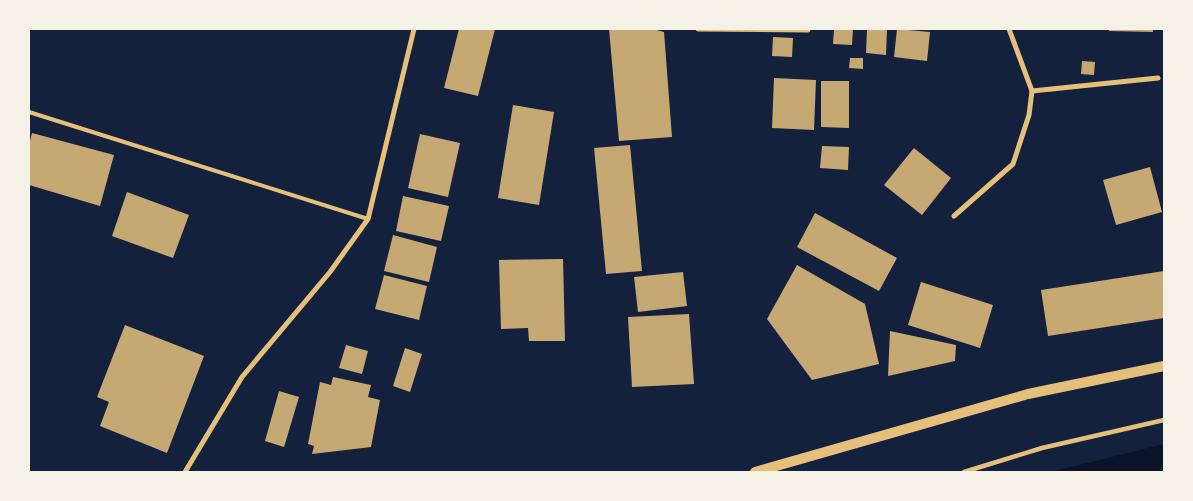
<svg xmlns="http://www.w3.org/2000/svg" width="1193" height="501" font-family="'Nunito Sans',sans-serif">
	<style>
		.water { fill: #0b132b }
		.building { fill: #c6a872 }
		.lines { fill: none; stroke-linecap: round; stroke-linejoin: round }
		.service { stroke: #e5c07b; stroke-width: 4 }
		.pedestrian { stroke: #e5c07b; stroke-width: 4.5 }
		.minor { stroke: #e5c07b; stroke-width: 5 }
		.secondary { stroke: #e5c07b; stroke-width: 10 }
	</style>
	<rect width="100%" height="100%" fill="#14213d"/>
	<!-- water -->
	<polygon class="water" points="1164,444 1164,472 1050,472"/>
	<!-- building -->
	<g class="building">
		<polygon points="459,29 495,29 478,96 444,88"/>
		<polygon points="609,29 653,29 664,32 672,137 619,141"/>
		<polygon points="834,29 853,29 852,45 833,44"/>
		<polygon points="867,29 887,29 886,55 866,53"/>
		<polygon points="897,29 930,32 927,61 894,57"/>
		<polygon points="1109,29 1153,29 1153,32 1109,31"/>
		<polygon points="773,37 793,38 792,57 772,56"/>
		<polygon points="850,58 863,58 863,69 849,68"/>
		<polygon points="1082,61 1095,62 1094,75 1081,74"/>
		<polygon points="774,78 816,80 814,130 772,128"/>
		<polygon points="821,81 849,81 849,128 821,127"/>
		<polygon points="513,105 554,112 539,205 498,198"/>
		<polygon points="32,133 114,155 100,206 29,185 29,145"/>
		<polygon points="420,134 460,143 448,197 408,188"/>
		<polygon points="630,145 642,271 606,274 594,148"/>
		<polygon points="822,146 849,147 848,170 820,168"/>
		<polygon points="914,148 951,178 922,215 884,185"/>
		<polygon points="1150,167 1162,212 1116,225 1103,180"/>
		<polygon points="127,192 189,215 173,258 112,236"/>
		<polygon points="403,196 449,206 441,241 396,231"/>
		<polygon points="815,213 897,258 879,291 797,247"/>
		<polygon points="393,235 437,247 429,282 384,271"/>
		<polygon points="563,259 565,341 529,341 528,328 501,329 499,260"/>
		<polygon points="797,265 865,304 879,364 812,380 767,319"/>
		<polygon points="1164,271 1164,318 1048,336 1041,290"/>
		<polygon points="683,272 687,306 638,312 634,277"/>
		<polygon points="384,275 427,286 419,320 375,309"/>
		<polygon points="921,282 993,305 980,348 908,325"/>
		<polygon points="689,314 694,384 632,387 628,317"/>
		<polygon points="125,325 204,356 167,453 100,426 109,402 97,397"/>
		<polygon points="890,331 956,345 955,361 888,376"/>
		<polygon points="346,345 368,351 362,374 339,368"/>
		<polygon points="405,348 422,354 410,392 393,386"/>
		<polygon points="333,377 371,385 368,397 380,400 371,447 312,454 314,446 308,444 320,382 331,385"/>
		<polygon points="279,391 299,397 284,447 265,441"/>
	</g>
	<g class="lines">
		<!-- service -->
		<polyline class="service" points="29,112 368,219"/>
		<!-- pedestrian -->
		<polyline class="pedestrian" points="964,472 1042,448 1164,420"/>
		<!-- minor -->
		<g class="minor">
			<polyline points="698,29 808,30"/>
			<polyline points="1032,91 1158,78"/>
			<polyline points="954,216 1013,164 1029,115 1032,91 1009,29"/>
			<polyline points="185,472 242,377 330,272 368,219 414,29"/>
		</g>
		<!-- secondary -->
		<polyline class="secondary" points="755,472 1028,394 1164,366"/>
	</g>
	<!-- border -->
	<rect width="1193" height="501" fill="none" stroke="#f6f1e7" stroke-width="60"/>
</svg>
